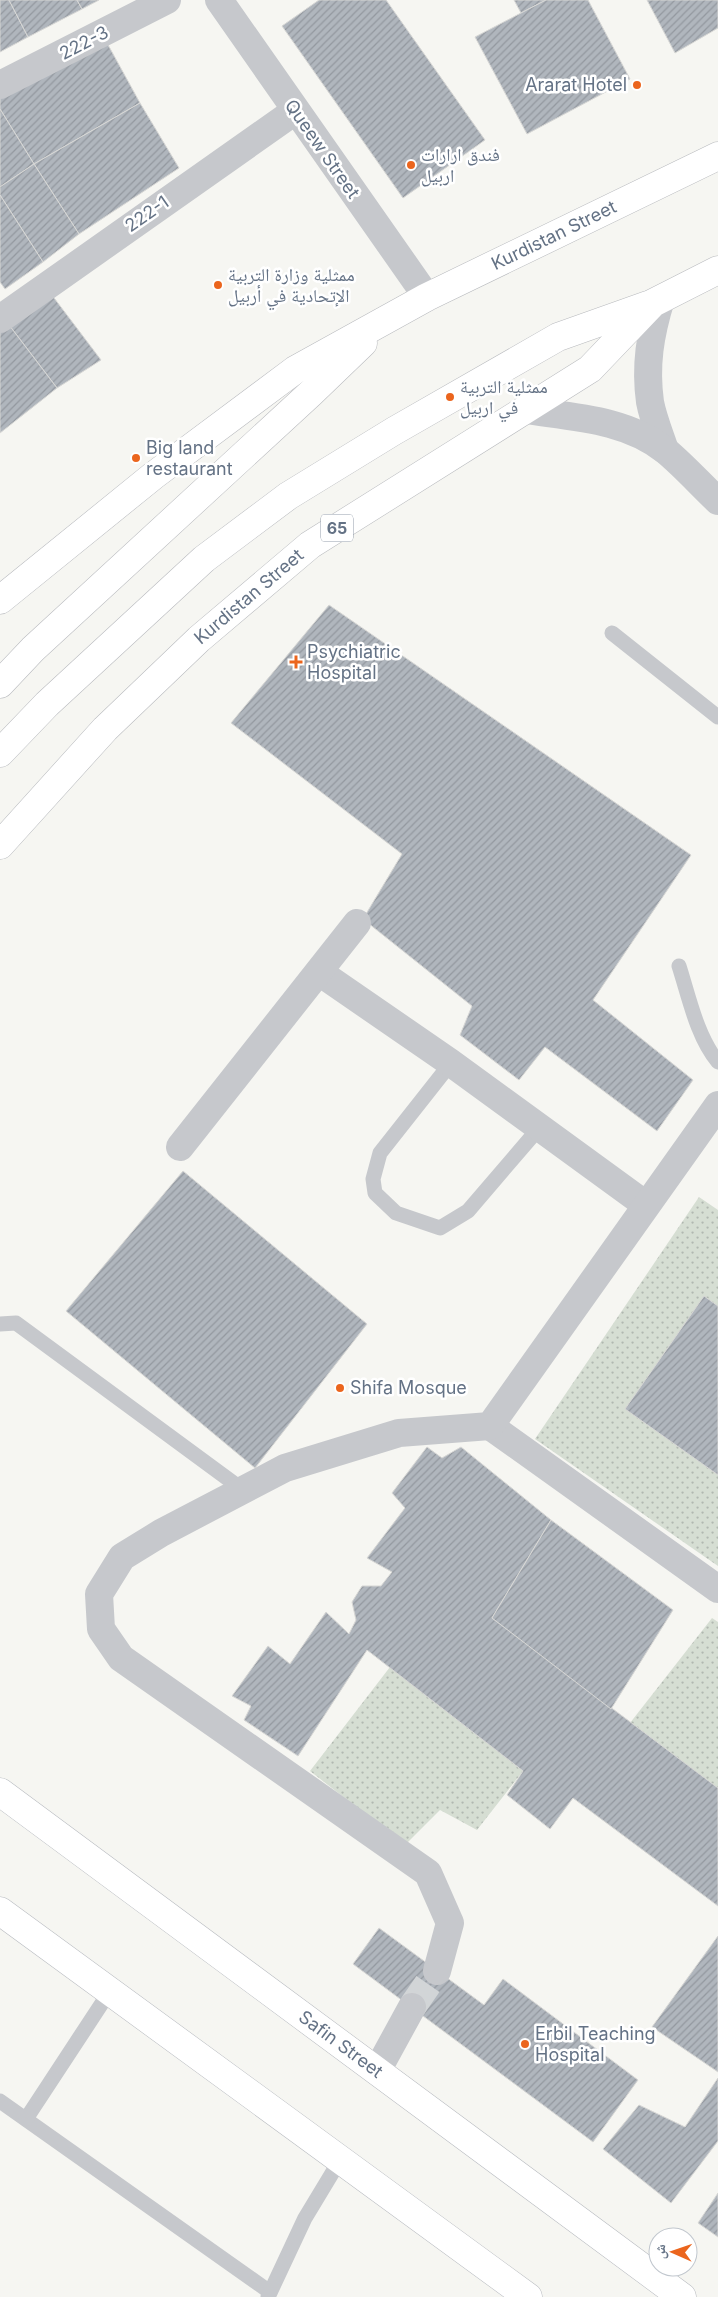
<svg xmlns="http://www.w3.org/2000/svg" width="718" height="2297" font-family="Inter,'Noto Naskh Arabic',sans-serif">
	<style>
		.garden { fill: url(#garden-dots) }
		.building { fill: url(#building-hatch); stroke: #d7d7d5 }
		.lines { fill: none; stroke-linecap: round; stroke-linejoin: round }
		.minor-tunnel { stroke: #d2d5d7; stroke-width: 28; stroke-dasharray: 28 14; stroke-linecap: butt }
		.primary-casing { stroke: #b8bbc0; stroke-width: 29 }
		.trunk-casing { stroke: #b8babe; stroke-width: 29 }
		.service { stroke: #c6c8cc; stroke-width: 15 }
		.minor { stroke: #c6c8cc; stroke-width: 28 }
		.tertiary { stroke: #c6c8cc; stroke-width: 28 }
		.primary { stroke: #fff; stroke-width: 28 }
		.trunk { stroke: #fff; stroke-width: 28 }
		.poi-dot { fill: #eb651d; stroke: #fff; stroke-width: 2 }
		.labels { text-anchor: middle; stroke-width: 5; stroke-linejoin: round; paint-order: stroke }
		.shield { fill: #fff; stroke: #929caa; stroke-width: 1 }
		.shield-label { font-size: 16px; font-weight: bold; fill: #647285 }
		.street-label { font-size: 18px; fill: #647285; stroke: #fff }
		.poi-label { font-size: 18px; fill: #647285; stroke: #fff; text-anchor: start }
	</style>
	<defs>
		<pattern id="garden-dots" width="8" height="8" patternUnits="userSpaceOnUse" patternTransform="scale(1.25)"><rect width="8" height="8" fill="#d6ded3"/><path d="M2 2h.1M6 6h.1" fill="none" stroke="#b1b8b1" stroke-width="1.8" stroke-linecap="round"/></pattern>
		<pattern id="building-hatch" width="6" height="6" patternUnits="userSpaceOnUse" patternTransform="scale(1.25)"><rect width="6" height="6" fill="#b0b6bd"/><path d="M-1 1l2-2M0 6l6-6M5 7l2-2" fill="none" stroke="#93989f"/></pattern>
	</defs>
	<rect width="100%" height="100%" fill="#f6f6f2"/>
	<!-- garden -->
	<g class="garden">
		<polygon points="699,1197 718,1210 718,1566 535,1439"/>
		<polygon points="712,1618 718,1622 718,1788 630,1723"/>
		<polygon points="390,1667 523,1771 477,1830 440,1810 405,1845 310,1771"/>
	</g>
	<!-- building -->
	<g class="building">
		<polygon points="0,0 9,0 28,37 0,52"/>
		<polygon points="9,0 77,0 82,9 28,37"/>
		<polygon points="77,0 99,0 82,9"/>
		<polygon points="319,0 386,0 485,140 403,198 282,26"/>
		<polygon points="514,0 546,0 521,13"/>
		<polygon points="546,0 588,0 630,79 527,134 475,37"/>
		<polygon points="647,0 718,0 718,28 675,53"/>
		<polygon points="107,43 140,103 34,164 0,109 0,98"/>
		<polygon points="140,103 179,168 79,234 34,164"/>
		<polygon points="0,109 34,164 0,187"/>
		<polygon points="34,164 79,234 43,262 0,195 0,187"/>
		<polygon points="0,195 43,262 5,289 0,282"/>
		<polygon points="45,286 101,360 57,388 6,321"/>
		<polygon points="6,321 57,388 0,433 0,325"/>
		<polygon points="329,605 691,855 593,1000 693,1080 657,1131 545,1047 519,1080 460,1035 472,1006 363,919 402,854 231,723"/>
		<polygon points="183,1171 367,1324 255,1468 66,1311"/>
		<polygon points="704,1296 718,1306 718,1475 625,1409"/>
		<polygon points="427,1447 442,1458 461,1447 551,1520 492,1618 718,1788 718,1906 573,1798 550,1829 507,1795 523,1771 367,1650 298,1756 244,1720 251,1706 232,1696 268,1646 290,1664 326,1612 349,1634 356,1620 352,1602 362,1586 381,1586 392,1572 367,1558 405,1508 392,1493"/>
		<polygon points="551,1520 673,1610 611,1709 492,1618"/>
		<polygon points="379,1928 484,2005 503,1979 638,2080 593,2142 353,1964"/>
		<polygon points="718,1936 718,2072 652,2027"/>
		<polygon points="718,2078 718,2141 671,2203 603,2149 639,2105 685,2127"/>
		<polygon points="718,2193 718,2237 698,2223"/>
	</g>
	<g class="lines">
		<!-- minor-tunnel -->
		<polyline class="minor-tunnel" points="412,2007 437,1971"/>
		<defs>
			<g id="primary">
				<path id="s1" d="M0,1792l682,505"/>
				<polyline points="0,1911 528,2297"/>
			</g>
			<g id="trunk">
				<path id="s2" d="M0,600l153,-124 142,-106 132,-73 291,-141"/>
				<polyline points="0,684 33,649 311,393 363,343"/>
				<polyline points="0,753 47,704 204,559 288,496 394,431 558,337 648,305"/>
				<path id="s3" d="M0,845l105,-116 94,-90 111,-94 280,-176 63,-66 65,-33"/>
			</g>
		</defs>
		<!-- primary casing -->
		<use href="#primary" class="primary-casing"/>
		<!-- trunk casing -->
		<use href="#trunk" class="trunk-casing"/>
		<!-- service -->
		<g class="service">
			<polyline points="612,633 718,717"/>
			<path d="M679,966c10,31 18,71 39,96"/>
			<polyline points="451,1063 380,1153 373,1179 375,1193 396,1213 440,1228 468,1211 540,1127"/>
			<polyline points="0,1324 16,1323 243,1490"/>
			<polyline points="0,2101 270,2292"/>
			<polyline points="26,2119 110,1991"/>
			<polyline points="268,2297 305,2218 340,2160"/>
		</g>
		<!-- minor -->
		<g class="minor">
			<polyline points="0,85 167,0"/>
			<polyline points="0,319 295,111"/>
			<polyline points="319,972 451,1063 646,1205"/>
			<polyline points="180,1147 357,923"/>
			<polyline points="490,1426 718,1589"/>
			<polyline points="437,1971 450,1923 428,1873 121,1658 101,1629 99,1594 122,1557 161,1533 285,1468 399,1433 490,1426 718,1105"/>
			<polyline points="377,2071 412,2007"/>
		</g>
		<!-- tertiary -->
		<g class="tertiary">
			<polyline points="219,0 427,297"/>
			<path d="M661,299c-11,36 -16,66 -11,103 3,16 10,33 15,48"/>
			<path d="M525,410c47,7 102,9 141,41 18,15 35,34 52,50"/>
		</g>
		<!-- primary -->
		<use href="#primary" class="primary"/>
		<!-- trunk -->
		<use href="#trunk" class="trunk"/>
	</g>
	<!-- markers -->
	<g class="poi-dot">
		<circle cx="637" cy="85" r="5"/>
		<circle cx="411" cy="165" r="5"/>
		<circle cx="218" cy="285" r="5"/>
		<circle cx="450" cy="397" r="5"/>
		<circle cx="136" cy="458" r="5"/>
		<path d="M293.5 654.5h5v5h5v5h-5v5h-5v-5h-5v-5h5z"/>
		<circle cx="340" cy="1388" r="5"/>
		<circle cx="525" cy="2044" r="5"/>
	</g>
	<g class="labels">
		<!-- shield labels -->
		<rect class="shield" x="321" y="514.5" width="32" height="27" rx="4"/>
		<g class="shield-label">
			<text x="337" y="534">65</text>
		</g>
		<!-- street labels -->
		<g class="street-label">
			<text transform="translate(84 43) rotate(-27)" y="6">222-3</text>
			<text transform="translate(322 149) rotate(55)" y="6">Queew Street</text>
			<text transform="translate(147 214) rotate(-35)" y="6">222-1</text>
			<text dy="6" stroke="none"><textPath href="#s2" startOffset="666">Kurdistan Street</textPath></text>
			<text dy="6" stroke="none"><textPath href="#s3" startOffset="352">Kurdistan Street</textPath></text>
			<text dy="6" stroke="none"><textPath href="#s1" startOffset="424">Safin Street</textPath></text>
		</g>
		<!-- poi labels -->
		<g class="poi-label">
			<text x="627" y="91" text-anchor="end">Ararat Hotel</text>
			<text x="421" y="161">فندق ارارات<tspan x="421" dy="21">اربيل</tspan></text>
			<text x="228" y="281">ممثلية وزارة التربية<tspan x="228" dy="21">الإتحادية في أربيل</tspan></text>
			<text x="460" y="393">ممثلية التربية<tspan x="460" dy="21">في اربيل</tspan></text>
			<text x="146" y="454">Big land<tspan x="146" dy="21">restaurant</tspan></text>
			<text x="307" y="658">Psychiatric<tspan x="307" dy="21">Hospital</tspan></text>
			<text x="350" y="1394">Shifa Mosque</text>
			<text x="535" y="2040">Erbil Teaching<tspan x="535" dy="21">Hospital</tspan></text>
		</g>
	</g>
	<!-- north arrow -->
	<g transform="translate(673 2252) rotate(272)"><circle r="24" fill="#ffffff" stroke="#c1c7ce"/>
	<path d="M0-4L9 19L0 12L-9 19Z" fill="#eb651d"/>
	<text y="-8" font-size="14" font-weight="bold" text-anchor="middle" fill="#647285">ش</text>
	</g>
</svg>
